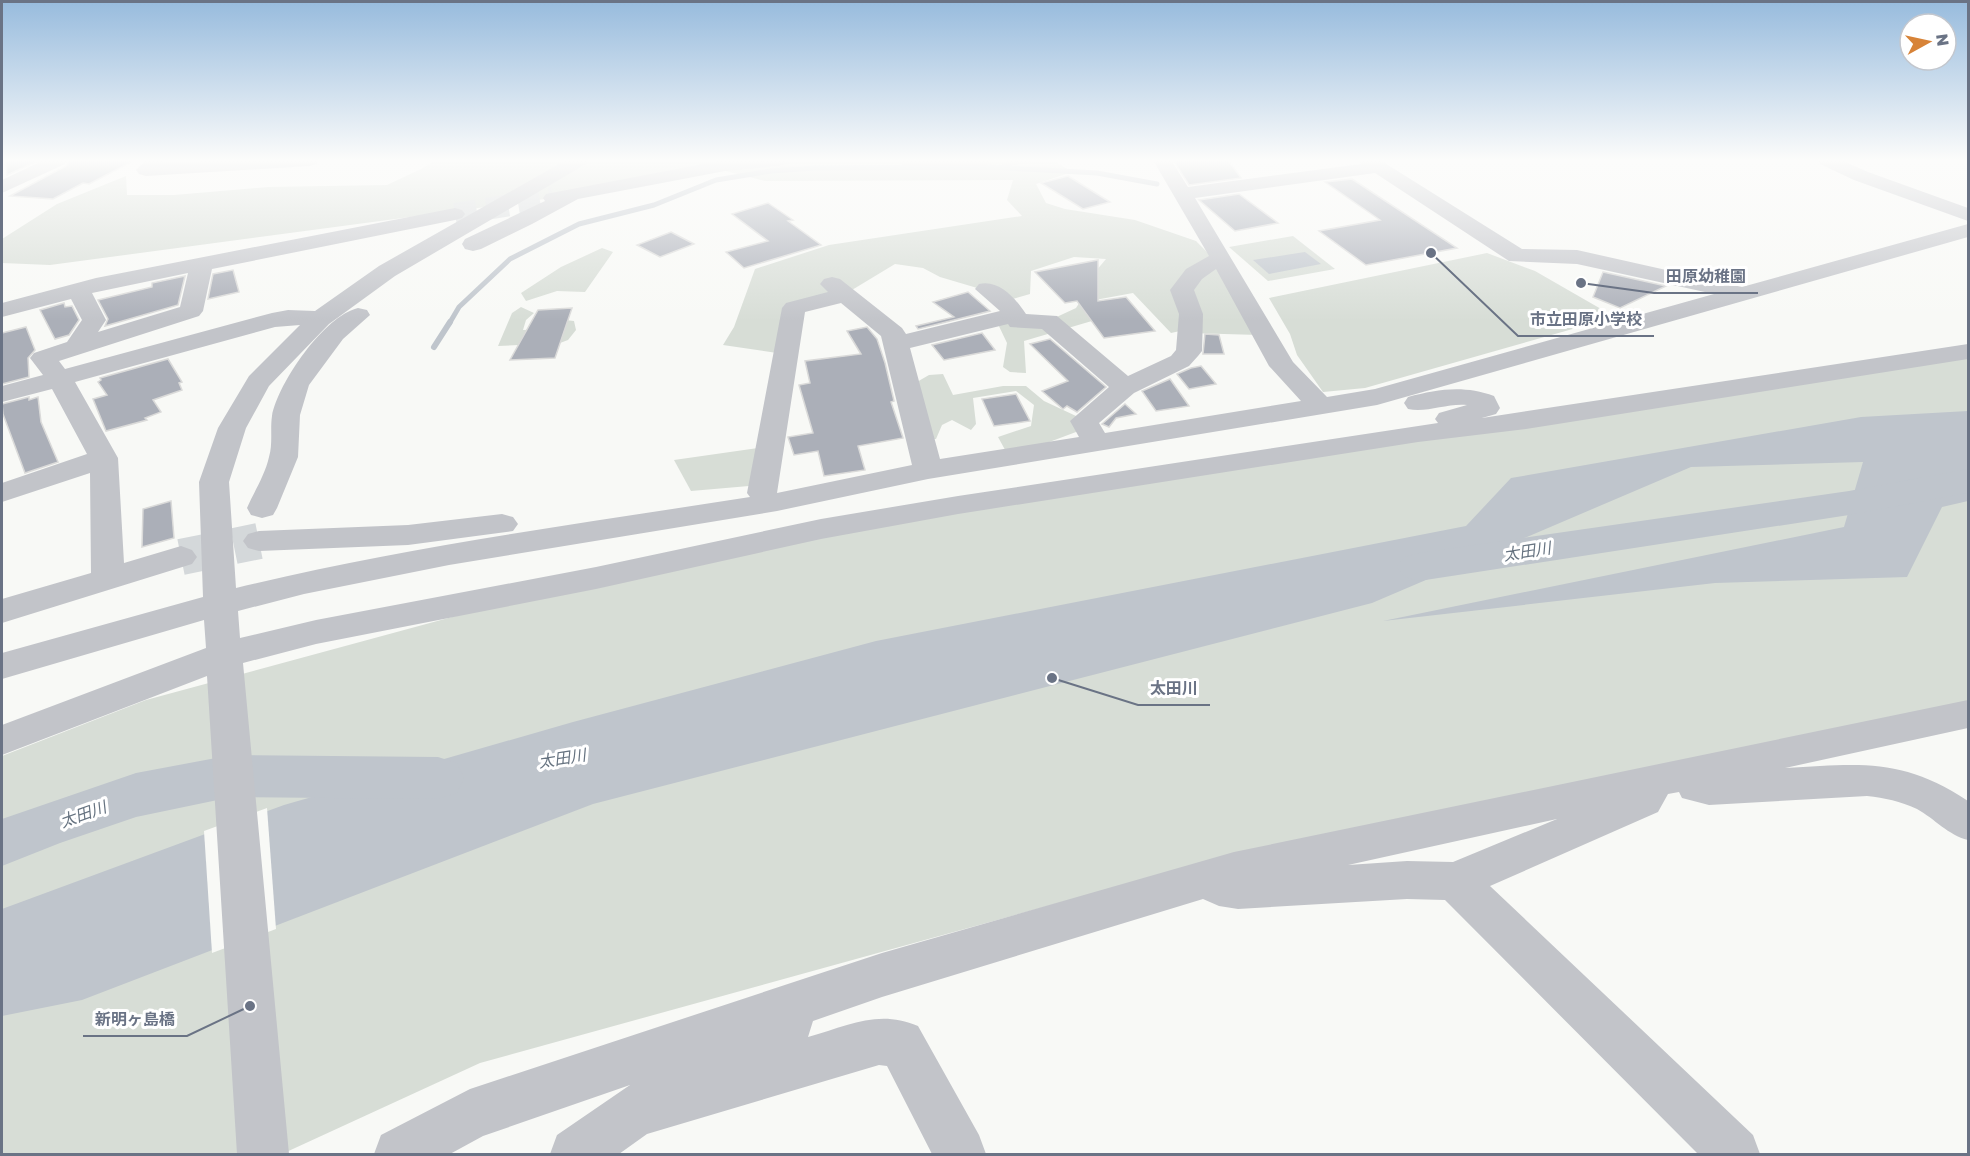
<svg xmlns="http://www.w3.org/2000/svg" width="1970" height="1156" font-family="'Golos Text','Noto Sans JP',sans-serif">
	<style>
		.green { fill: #d7ddd6 }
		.water { fill: #bfc5cc }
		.pier { fill: #f8f9f6 }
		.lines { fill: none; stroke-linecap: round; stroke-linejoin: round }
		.stream-far1 { stroke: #bfc5cc; stroke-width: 5 }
		.stream { stroke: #bfc5cc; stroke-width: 6 }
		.river { fill: #bfc5cc; fill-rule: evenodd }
		.building { fill: #abafb8; stroke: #dadad9; stroke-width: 1.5 }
		.minor-tunnel-far1 { stroke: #d4d8da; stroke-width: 22; stroke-dasharray: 22 10; stroke-linecap: butt }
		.minor-tunnel { stroke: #d4d8da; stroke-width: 36; stroke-dasharray: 36 18; stroke-linecap: butt }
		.minor { fill: #c2c4c9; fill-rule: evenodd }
		.labels { text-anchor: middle; stroke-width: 6; stroke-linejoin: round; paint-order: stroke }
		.water-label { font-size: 16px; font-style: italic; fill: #667380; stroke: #fff }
		.leader { fill: none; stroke: #6a7385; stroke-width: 2 }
		.callout-dot { fill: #6a7385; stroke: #fff; stroke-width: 2 }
		.callout-label { font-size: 16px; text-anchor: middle; font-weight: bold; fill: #6a7385; stroke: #fff; stroke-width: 6; stroke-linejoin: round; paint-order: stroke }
	</style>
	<rect width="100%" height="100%" fill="#f8f9f6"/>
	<!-- green -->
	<g class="green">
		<polygon points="435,160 1053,160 1072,172 1036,184 1046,203 1065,209 1135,220 1196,241 1211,256 1259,335 1189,333 1189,329 1171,333 1133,293 1095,300 1102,318 1024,341 1026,373 1010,372 1003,367 1007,343 997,322 1048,321 1076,308 1088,289 1090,278 1106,259 1074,257 1031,271 1030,294 1002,302 984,290 940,277 923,268 895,264 842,296 794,308 777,353 723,345 734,327 755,269 829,245 1022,216 1007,200 1013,180 765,181 714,168 553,198 50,265 2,263 2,239 57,204 126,176 127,195 174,195 268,187 387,185 423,168"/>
		<polygon points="1293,236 1335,269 1268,281 1229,247"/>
		<polygon points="602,248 613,252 585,292 557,291 526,301 521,293 561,267"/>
		<polygon points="1487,253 1535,271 1615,317 1365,388 1323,392 1297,355 1290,334 1269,298"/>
		<polygon points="521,307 534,313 526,320 523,330 551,329 556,319 574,321 576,330 568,340 560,343 498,346 512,313"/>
		<polygon points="1968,354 1968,714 1084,896 480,1063 282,1154 2,1154 2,756 146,700 596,578 946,507"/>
		<polygon points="943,374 953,395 1003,386 1026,386 1044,401 1076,416 1084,429 1009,457 998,437 1031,426 1034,405 1016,391 973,398 976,424 971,430 952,420 942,425 936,439 921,440 910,386 929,375"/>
		<polygon points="758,448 749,486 691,491 674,460"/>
	</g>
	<!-- water -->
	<g class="water">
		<polygon points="1305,252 1321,264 1269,274 1253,260"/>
		<polygon points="1968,411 1968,501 1942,507 1907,577 1715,583 1383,621 1844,527 1863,462 1691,467 1372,603 593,804 82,1000 2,1016 2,909 284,805 573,722 876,641 1466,526 1511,478 1861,417"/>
	</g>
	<!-- pier -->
	<polygon class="pier" points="267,808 276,929 212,953 204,831"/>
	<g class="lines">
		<!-- stream-far1 -->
		<g class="stream-far1">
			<polyline points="1005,164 1030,160"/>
			<polyline points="449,324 459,307 510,259 579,224 654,205 716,180 771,171 814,168 991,167 1097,173 1157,184"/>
		</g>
		<!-- stream -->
		<polyline class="stream" points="434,347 450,322"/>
		<!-- river -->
		<g class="river">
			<polygon points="1968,469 1968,493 1849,515 1419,581 1404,577 1397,567 1404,557 1419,553 1849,491"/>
			<polygon points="232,755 438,757 457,763 464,778 457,793 438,799 232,797 136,817 60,843 2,866 2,819 136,773"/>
		</g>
	</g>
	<!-- building -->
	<g class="building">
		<polygon points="6,160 40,160 7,175"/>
		<polygon points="69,160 135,160 89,184 83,183 53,199 10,196 66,166"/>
		<polygon points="1173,160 1228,160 1241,178 1189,185"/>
		<polygon points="1068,176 1110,202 1083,209 1041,183"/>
		<polygon points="1352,179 1457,248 1366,265 1319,231 1380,220 1325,182"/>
		<polygon points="1239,194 1278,223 1235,231 1199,200"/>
		<polygon points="768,203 793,220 788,221 821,245 744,268 726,252 768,241 732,214"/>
		<polygon points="671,232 694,244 660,257 637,245"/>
		<polygon points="1098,260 1098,301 1126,297 1155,331 1104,338 1077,301 1065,303 1035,272"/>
		<polygon points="233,270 239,292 208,299 213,274"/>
		<polygon points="1603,272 1666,286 1620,308 1593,297"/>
		<polygon points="185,276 178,305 105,326 108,319 98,300 152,287 152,283"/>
		<polygon points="968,292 990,311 918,329 916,326 954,317 933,302"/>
		<polygon points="64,303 65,307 72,306 79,320 69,335 55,339 40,310"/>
		<polygon points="572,308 555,358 510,360 538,310"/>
		<polygon points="26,327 35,350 28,358 29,377 2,384 2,333"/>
		<polygon points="867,327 877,339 885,363 894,401 891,402 903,438 858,446 865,470 824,476 818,451 794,455 788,437 813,433 799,385 810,383 805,361 861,354 847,331"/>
		<polygon points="982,333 995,350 944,360 932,345"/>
		<polygon points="1205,334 1219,335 1224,354 1203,354"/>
		<polygon points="1050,339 1106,387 1077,412 1067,406 1063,409 1042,391 1068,381 1030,344"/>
		<polygon points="168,359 182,382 179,383 182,390 153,400 161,412 145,418 147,420 106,431 93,399 107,395 98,382 101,380 100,378"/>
		<polygon points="1201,366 1216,384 1189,389 1177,374 1191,368"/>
		<polygon points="1170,379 1189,406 1156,411 1142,391"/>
		<polygon points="1016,394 1030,421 994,426 982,399"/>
		<polygon points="29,397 29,400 38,397 41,422 58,462 25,473 3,414 2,404"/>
		<polygon points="1125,404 1136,414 1116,418 1109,427 1102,424"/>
		<polygon points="171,501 174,538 142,547 143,509"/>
	</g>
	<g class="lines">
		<!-- minor-tunnel-far1 -->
		<polyline class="minor-tunnel-far1" points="455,214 553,198"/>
		<!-- minor-tunnel -->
		<polyline class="minor-tunnel" points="181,557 259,541"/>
		<!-- minor -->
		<g class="minor">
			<polygon points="44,160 67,160 65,164 2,193 2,180"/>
			<polygon points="146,160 166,160 164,163 224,160 319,160 317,164 310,166 146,176 139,174 136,170"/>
			<path d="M566,160h22l-2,4 -191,112 -66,48 -60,62 -23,42 -17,54 7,106c169,-41 342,-64 514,-91l-3,-4 35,-185 4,-5 42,-11 -8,-8 4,-5 8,-2 8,2 62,49 4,6 94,-23 -25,-22 4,-5c20,-5 37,15 47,30l31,2 71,60 43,-20 5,-6 3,-36 -9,-24 16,-21 23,-13 -56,-96h18l17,27 173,-23 -2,-4h21l142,89 55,1 165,37 226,-63v13l-591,168 -449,74 -151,32 -328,54 -145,29 -66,17 2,27 76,-18 280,-53 225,-48 137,-23 480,-73 -3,-4 4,-6 28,-8c-20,-2 -40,8 -59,4l-4,-6 4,-6c30,-8 56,-12 86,-1l6,12 -4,6 -14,4 486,-74v15l-442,70 -108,13 -460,72 -137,25 -225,50 -280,55 -73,19 46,491h-52l-30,-478 -205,79v-30l204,-77 -2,-28 -202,59v-26l201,-56 -4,-115 19,-54 31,-52 51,-51 -25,2 -200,55 43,76 6,105 57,-17 11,4 5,7 -5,7 -190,59v-24l89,-26 -1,-100 -88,29v-19l85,-29 -35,-65 -50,13v-16l41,-11 -13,-17 4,-5 33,-11 15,-22 -11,-21 -69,18v-14l94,-25 359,-70 7,2 3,4 -3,4 -7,2 -243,49 -9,42 -4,5 -140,45 6,8 207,-56 16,-3 27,1 64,-45zM1375,173l134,88 68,3 137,30 -339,95 -48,8 -34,-35 -98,-164zM1216,269l53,97 32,35 -196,32 -6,-10 35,-30 55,-27 9,-10 4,-5 1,-37 -9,-24 8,-11zM188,273l-8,34 -82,25 8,-12 -14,-27zM841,303l40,33 31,129 -135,28 28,-181zM1008,324l2,3 32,2 67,58 -39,34 9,16 -139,22 -30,-111z"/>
			<polygon points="724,160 788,160 786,164 779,166 725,171 578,199 532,224 481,249 473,251 465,249 462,244 465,239 545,201 543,198 546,194"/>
			<polygon points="899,160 992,160 990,164 983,166 908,166 901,164"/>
			<polygon points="1818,160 1841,160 1868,172 1968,208 1968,221 1854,180 1820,164"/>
			<path d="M358,308l9,2 3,5 -27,24 -34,46 -9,30 -2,42 -21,51 -4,7 -11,3 -11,-3 -4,-7c7,-16 18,-33 22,-51 4,-13 1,-28 3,-41 6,-33 52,-100 86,-108z"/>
			<polygon points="502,514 513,517 518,524 513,531 408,545 259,551 248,548 243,541 248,534 259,531 408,525"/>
			<path d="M1968,700v28l-183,40c75,-4 117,-11 183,33v39c-20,-5 -33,-21 -51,-31 -17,-8 -32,-11 -50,-13l-158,9 -27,-7 -3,-6 -11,2 -10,18 -168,74 263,249 7,19h-62l-253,-254 -38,-1 -169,10 -19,-3 -16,-7 -321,98 -69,24 -5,16c40,-11 70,-28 110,-11l61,109 7,19h-54l-45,-88 -8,-1 -232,69 -28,20h-69l7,-19 73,-50 -147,51 -33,18h-76l7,-19 89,-46 412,-136 352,-101zM1557,819l-104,43 -46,-1 -59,4z"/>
		</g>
	</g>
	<!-- sky -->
	<linearGradient id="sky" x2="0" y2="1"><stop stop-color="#97bbdd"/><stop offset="0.5" stop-color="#fcfcfb"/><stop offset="1" stop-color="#fcfcfb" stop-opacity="0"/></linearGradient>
	<rect width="1970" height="321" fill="url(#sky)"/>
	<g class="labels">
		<!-- water labels -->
		<g class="water-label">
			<text transform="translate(1527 551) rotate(-9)" y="6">太田川</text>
			<text transform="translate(562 758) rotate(-9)" y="6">太田川</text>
			<text transform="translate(83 814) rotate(-20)" y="6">太田川</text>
		</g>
	</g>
	<!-- callouts -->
	<path class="leader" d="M1581 283L1654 293H1758M1431 253L1518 336H1654M1052 678L1138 705H1210M250 1006L187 1036H83"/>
	<g class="callout-dot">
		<circle cx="1581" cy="283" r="6"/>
		<circle cx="1431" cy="253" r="6"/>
		<circle cx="1052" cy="678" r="6"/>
		<circle cx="250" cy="1006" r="6"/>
	</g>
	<g class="callout-label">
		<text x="1706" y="282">田原幼稚園</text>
		<text x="1586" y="325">市立田原小学校</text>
		<text x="1174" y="694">太田川</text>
		<text x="135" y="1025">新明ヶ島橋</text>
	</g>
	<!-- border -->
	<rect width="1970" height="1156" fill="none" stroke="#6a7385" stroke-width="6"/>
	<!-- north arrow -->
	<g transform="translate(1928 42) rotate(82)"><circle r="28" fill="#ffffff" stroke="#c3c7ce" stroke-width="1.5"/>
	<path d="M0-4.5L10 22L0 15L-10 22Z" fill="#d78338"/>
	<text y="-9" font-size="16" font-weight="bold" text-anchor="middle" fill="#6a7385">N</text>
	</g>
</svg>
